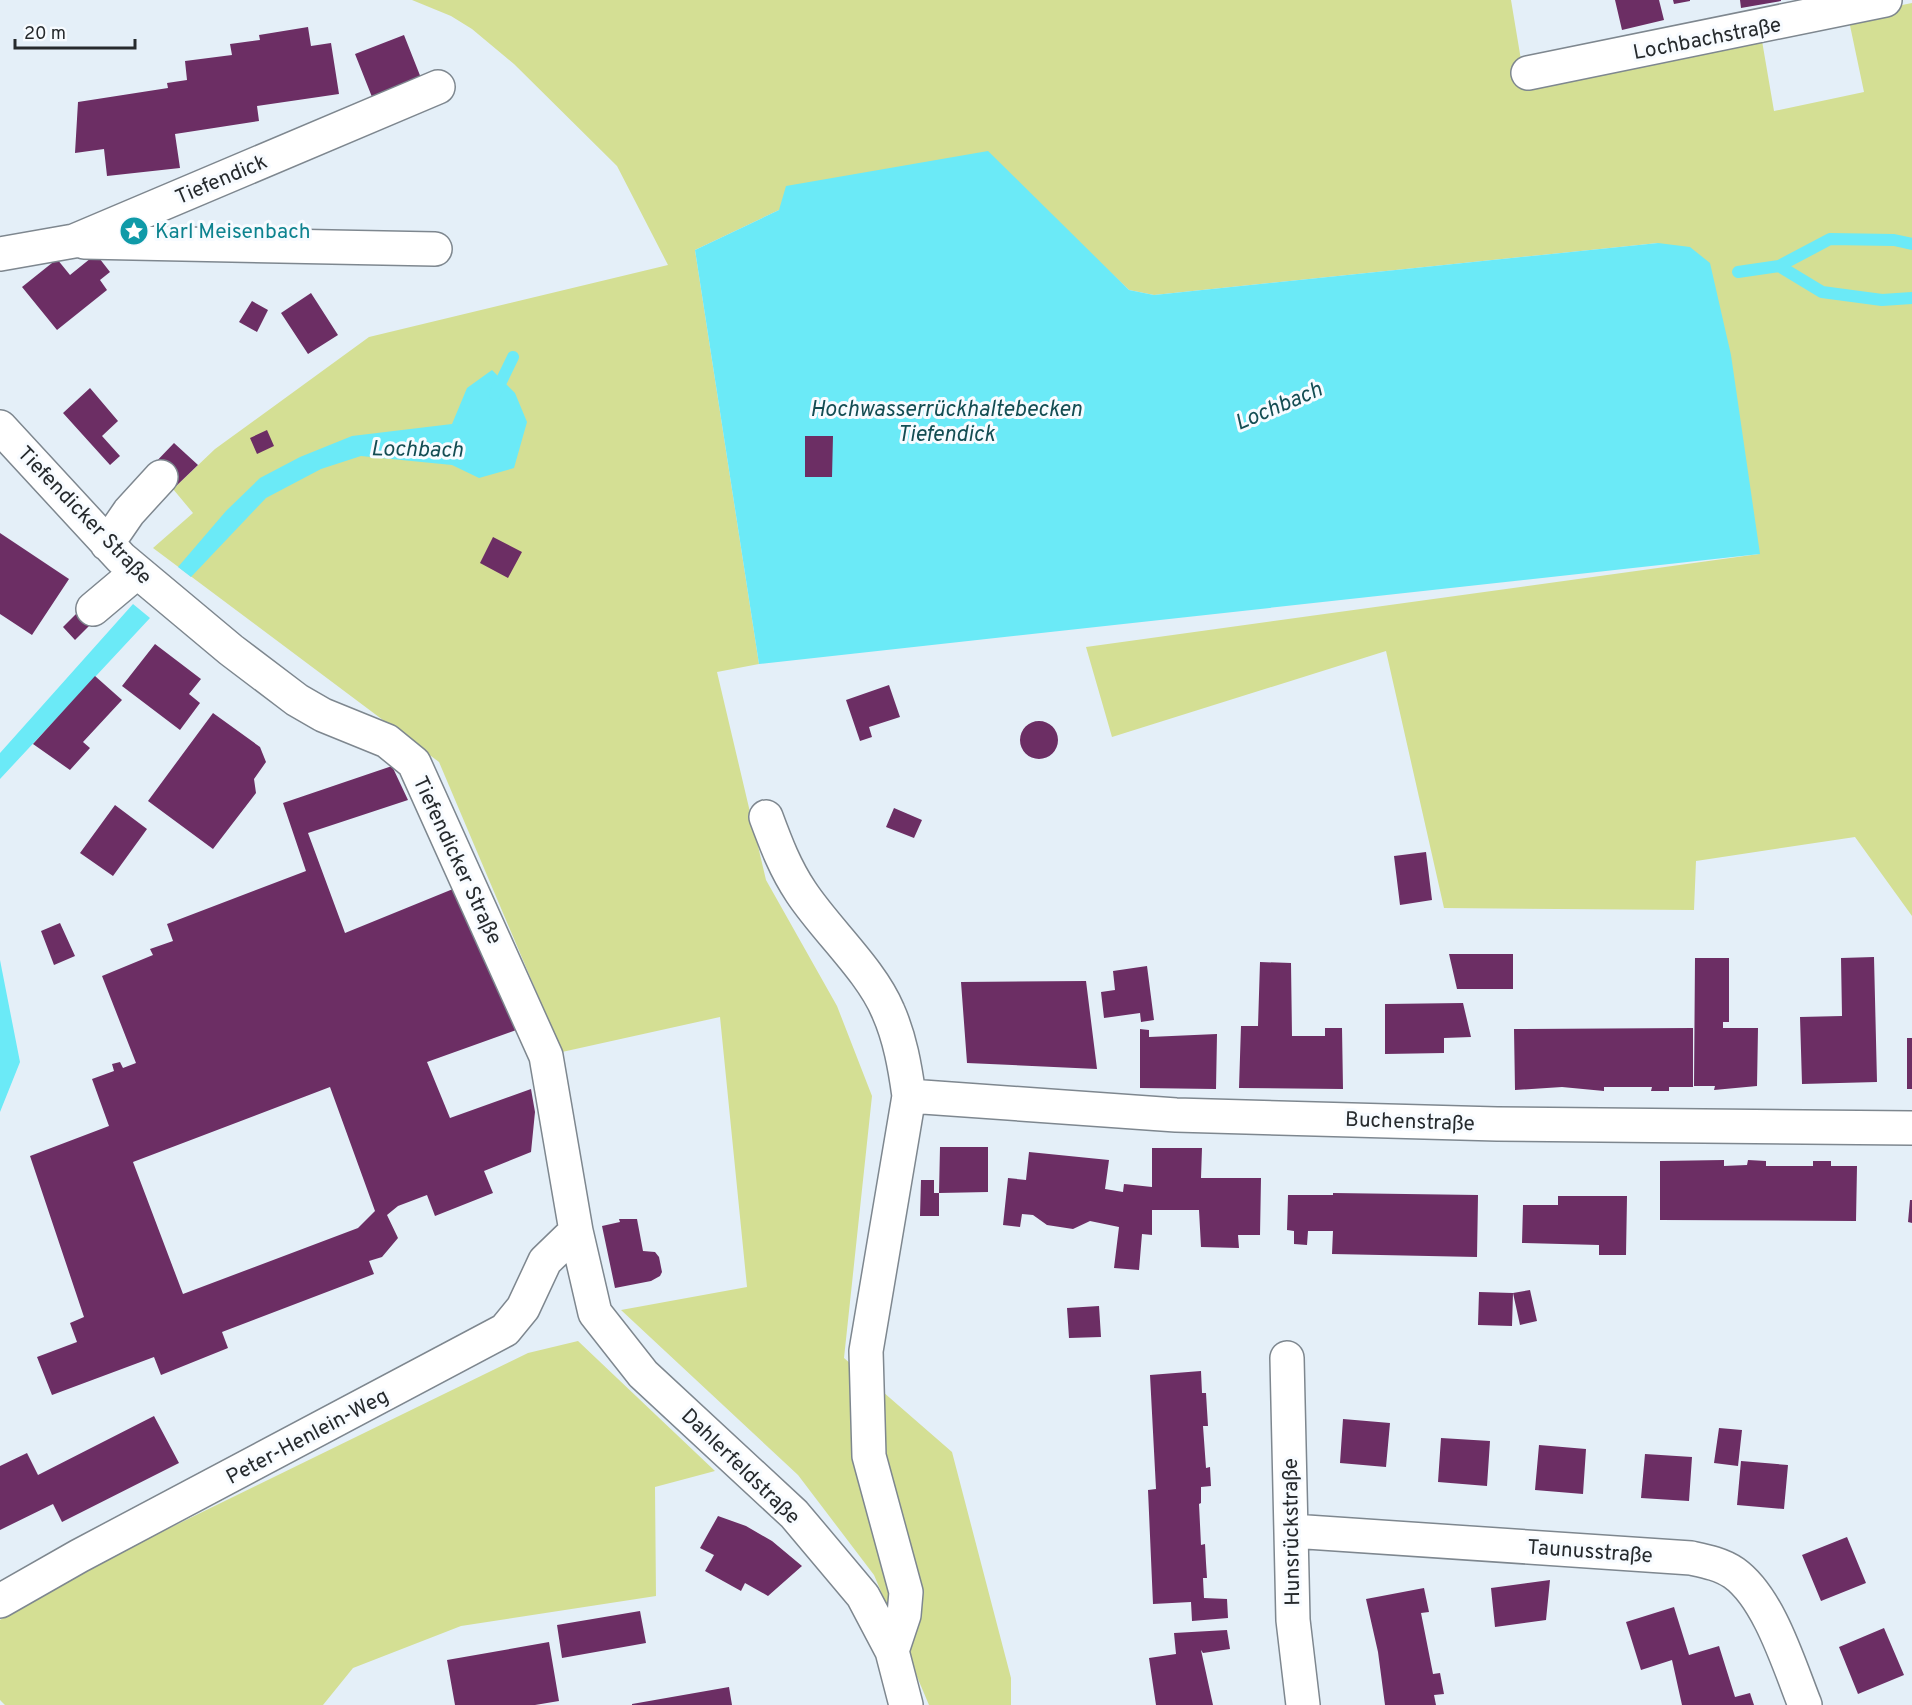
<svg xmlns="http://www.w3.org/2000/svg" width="1912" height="1705" font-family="Overpass,sans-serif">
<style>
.green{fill:#d4df94}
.water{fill:#6beaf7}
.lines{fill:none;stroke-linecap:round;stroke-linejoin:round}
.stream{stroke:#6beaf7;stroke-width:12}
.building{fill:#6c2e64;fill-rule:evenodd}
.minor-casing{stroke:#7e878f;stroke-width:36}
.minor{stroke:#fff;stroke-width:33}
.labels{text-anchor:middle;stroke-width:6;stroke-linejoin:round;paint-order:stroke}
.street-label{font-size:21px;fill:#262a2d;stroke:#f7fbff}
.culture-label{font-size:21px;fill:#0d838f;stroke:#f7fbff;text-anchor:start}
.water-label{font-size:22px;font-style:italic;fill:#144d53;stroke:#f7fbff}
</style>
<rect width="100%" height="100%" fill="#e4eff8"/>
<path class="green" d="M412 0H1511L1525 84 1761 35 1774 111 1864 92 1848 16 1912 3V916L1855 837 1696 861 1694 910 1444 908 1386 651 1112 737 1086 647 1759 554 1658 243 1154 295 1129 290 1106 268 779 210 695 250 759 664 717 672 766 880 837 1006 872 1096 844 1358 952 1452 1011 1678V1705H929L874 1575 798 1475 621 1310 747 1287 720 1017 562 1052 439 762 153 548 193 513 173 489 215 449 369 337 668 265 617 166 514 64 472 29 451 16Z
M578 1341 715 1471 655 1487 656 1596 461 1626 353 1668 323 1705H5L0 1700V1620L59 1582 528 1353Z"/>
<path class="water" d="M988 151 1129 290 1154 295 1658 243 1690 247 1710 263 1731 355 1760 554 759 664 695 250 779 210 786 186Z
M492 370 515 393 527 422 514 468 479 478 452 465 361 456 321 469 266 498 191 577 178 567 226 511 260 478 300 457 352 436 452 424 467 388Z
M133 604 150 618 0 779V753Z
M0 960 20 1062 0 1112Z"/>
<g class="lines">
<path class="stream" d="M1779 266 1822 292 1882 300 1912 298
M1738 272 1779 266 1830 239 1894 240 1912 244
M495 394 513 357"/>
</g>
<path class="building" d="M1615 0H1659L1664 20 1622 30Z
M1673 0H1690V1L1674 4Z
M1740 0H1781V1L1741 8Z
M308 27 311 46 331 43 339 94 257 106 259 121 175 134 180 168 107 176 104 149 75 153 78 102 168 88 167 83 187 80 185 61 232 55 230 44 260 40 259 35Z
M404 35 421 78 372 97 355 54Z
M96 254 110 272 100 280 107 290 57 330 22 287 57 259 70 275Z
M311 293 338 335 308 354 281 313Z
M252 301 268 310 257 332 239 322Z
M90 388 118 421 102 436 120 456 110 465 63 413Z
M267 430 274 446 257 454 250 438Z
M805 436H833L832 477H805Z
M174 443 198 465 173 489 151 467Z
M0 533 69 579 32 635 0 614Z
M493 537 522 552 508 578 480 563Z
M87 603 99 616 75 640 63 627Z
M155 644 201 679 189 694 200 703 180 730 122 686Z
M95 676 122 700 83 742 90 748 70 770 33 744Z
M889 685 900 717 869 727 872 737 860 741 846 700Z
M213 713 260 747 266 762 254 779 256 793 213 849 148 801Z
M1020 740a19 19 0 1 1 38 0a19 19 0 1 1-38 0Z
M392 766 408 800 308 833 345 933 453 889 519 1029 427 1062 450 1118 531 1089 535 1112 531 1152 484 1171 493 1193 435 1216 427 1195 398 1206 387 1215 398 1238 382 1257 369 1261 374 1274 222 1332 228 1348 161 1375 154 1357 52 1395 37 1357 77 1342 70 1323 84 1317 30 1156 109 1126 92 1079 114 1071 112 1064 120 1062 123 1068 136 1063 102 976 153 955 150 949 173 941 167 924 306 871 283 803ZM330 1087 375 1211 358 1228 183 1294 133 1162Z
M115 805 147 829 113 876 80 853Z
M894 808 922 820 914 838 886 827Z
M1426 852 1432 900 1400 905 1394 856Z
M60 923 75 956 54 965 41 931Z
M1449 954H1513V989H1457Z
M1874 957 1877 1082 1802 1084 1800 1017 1842 1016 1841 958Z
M1695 958H1729V1022H1723V1028H1758L1757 1086 1714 1090 1715 1086H1694Z
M1260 962 1291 963 1292 1036H1325V1028H1342L1343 1089 1239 1088 1241 1026H1258Z
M1147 966 1154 1020 1141 1022 1140 1013 1104 1018 1101 992 1115 990 1113 971Z
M1086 981 1097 1069 967 1063 961 982Z
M1463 1003 1471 1037 1444 1038V1053L1385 1054V1004Z
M1693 1028V1087H1669V1091H1651L1652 1087H1604V1091L1562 1087 1515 1090 1514 1029Z
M1140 1029 1149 1030V1037L1217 1034 1216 1089 1140 1088Z
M1907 1038H1912V1089H1907Z
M940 1147H988V1192L939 1193Z
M1152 1148H1202L1201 1178H1261L1260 1235H1238L1239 1248 1201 1247 1199 1210H1152V1235L1142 1234 1139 1270 1114 1268 1119 1227 1090 1221 1073 1229 1047 1225 1033 1215 1022 1214 1020 1227 1003 1225 1008 1178 1026 1180 1029 1152 1109 1160 1105 1189 1123 1192 1124 1184 1152 1187Z
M1724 1160V1166L1747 1165 1748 1160 1766 1161V1166H1813V1161H1831V1166H1857L1856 1221 1660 1220V1161Z
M921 1180H934V1193H939V1216H920Z
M1333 1193 1478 1195 1477 1257 1332 1254 1333 1231H1308L1307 1245 1294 1244V1231L1287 1230 1288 1195H1333Z
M1558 1196H1627L1626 1255H1599V1245L1522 1243 1523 1205H1558Z
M1910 1200H1912V1223L1908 1222Z
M619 1219H637L643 1251 655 1252 659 1257 662 1272 660 1276 651 1281 615 1288 602 1226 620 1222Z
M1530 1290 1537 1321 1520 1325 1513 1293Z
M1479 1292 1513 1293 1512 1326 1478 1325Z
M1099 1306 1101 1337 1069 1338 1067 1308Z
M1201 1371 1202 1393H1206L1207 1410 1208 1426H1203L1206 1468 1210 1467 1211 1486 1201 1487V1503L1199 1504 1201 1545 1205 1544 1206 1563 1207 1578H1203L1204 1598 1227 1599 1228 1618 1192 1621 1191 1602 1153 1604 1148 1490 1156 1489 1150 1375Z
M154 1416 179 1463 62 1522 53 1504 0 1530V1466L27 1453 38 1475Z
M1343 1419 1390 1423 1386 1467 1340 1463Z
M1719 1428 1742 1430 1738 1466 1714 1463Z
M1441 1438 1490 1441 1487 1486 1438 1482Z
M1539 1445 1586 1449 1583 1494 1535 1490Z
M1645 1454 1692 1457 1689 1501 1641 1498Z
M1741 1461 1788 1465 1784 1509 1737 1505Z
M718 1516 746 1526 772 1541 802 1566 768 1596 745 1583 741 1591 705 1571 714 1555 700 1548Z
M1847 1537 1866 1583 1821 1601 1802 1555Z
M1550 1580 1546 1620 1495 1627 1491 1588Z
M1424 1588 1429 1612 1421 1613 1433 1674 1440 1673 1444 1694 1434 1695 1436 1705H1385L1378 1652 1366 1599Z
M1674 1607 1689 1655 1719 1646 1735 1697 1750 1693 1754 1705H1682L1672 1660 1641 1670 1626 1622Z
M640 1611 646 1643 562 1658 557 1625Z
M1884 1628 1904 1675 1858 1694 1839 1647Z
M1227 1630 1230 1649 1203 1653 1201 1650 1213 1705H1156L1149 1658 1176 1654 1174 1633Z
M549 1642 559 1701 535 1705H455L447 1660Z
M729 1687 732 1705H632V1704Z"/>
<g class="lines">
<g class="minor-casing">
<path id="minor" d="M1528 73 1885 0
M84 242 435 249
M0 254 74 241 438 87
M0 427 121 558 231 650 297 700 323 715 387 741 414 763 546 1056 576 1231 595 1313 643 1374 794 1514 863 1596 892 1651 906 1705
M107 544 129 512 161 477
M93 609 137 572
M766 817C776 844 785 868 801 892 826 930 871 970 888 1011 900 1038 905 1067 909 1096L866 1351 869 1456 906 1592 904 1615 892 1651
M909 1096 1176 1115 1497 1124 1912 1128
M1287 1358 1293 1620 1303 1705
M1292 1531 1691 1558C1705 1561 1721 1564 1734 1573 1769 1598 1789 1665 1805 1705
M0 1601 79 1556 505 1330 523 1308 545 1261 576 1231"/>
</g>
<use href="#minor" class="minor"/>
</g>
<defs>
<g id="sight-disc" transform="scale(1.5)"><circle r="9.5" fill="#0f9aa8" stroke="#f7fbff"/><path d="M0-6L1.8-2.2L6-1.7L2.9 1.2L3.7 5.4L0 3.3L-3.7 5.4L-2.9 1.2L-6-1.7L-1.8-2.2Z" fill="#fff"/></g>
</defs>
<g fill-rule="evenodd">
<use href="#sight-disc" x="134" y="231"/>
</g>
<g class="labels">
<g class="street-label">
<text transform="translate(1707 38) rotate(-11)" y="7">Lochbachstraße</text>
<text transform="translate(221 179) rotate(-23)" y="7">Tiefendick</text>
<text transform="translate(85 515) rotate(46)" y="7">Tiefendicker Straße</text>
<text transform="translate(458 860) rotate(65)" y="7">Tiefendicker Straße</text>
<text transform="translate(1410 1121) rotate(2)" y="7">Buchenstraße</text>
<text transform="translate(307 1436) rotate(-28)" y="7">Peter-Henlein-Weg</text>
<text transform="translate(741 1466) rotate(44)" y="7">Dahlerfeldstraße</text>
<text transform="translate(1291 1532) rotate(-91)" y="7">Hunsrückstraße</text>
<text transform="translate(1590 1551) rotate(4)" y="7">Taunusstraße</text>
</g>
<g class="culture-label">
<text x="155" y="238">Karl Meisenbach</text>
</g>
<g class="water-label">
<text transform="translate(1278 405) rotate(-23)" y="8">Lochbach</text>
<text x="946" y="416">Hochwasserrückhaltebecken<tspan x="946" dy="25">Tiefendick</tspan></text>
<text transform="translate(417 448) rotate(1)" y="8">Lochbach</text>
</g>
</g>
<path d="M15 39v9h120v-9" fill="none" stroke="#262a2d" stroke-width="3"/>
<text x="24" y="39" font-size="18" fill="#262a2d" stroke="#f7fbff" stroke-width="4.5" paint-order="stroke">20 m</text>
</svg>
